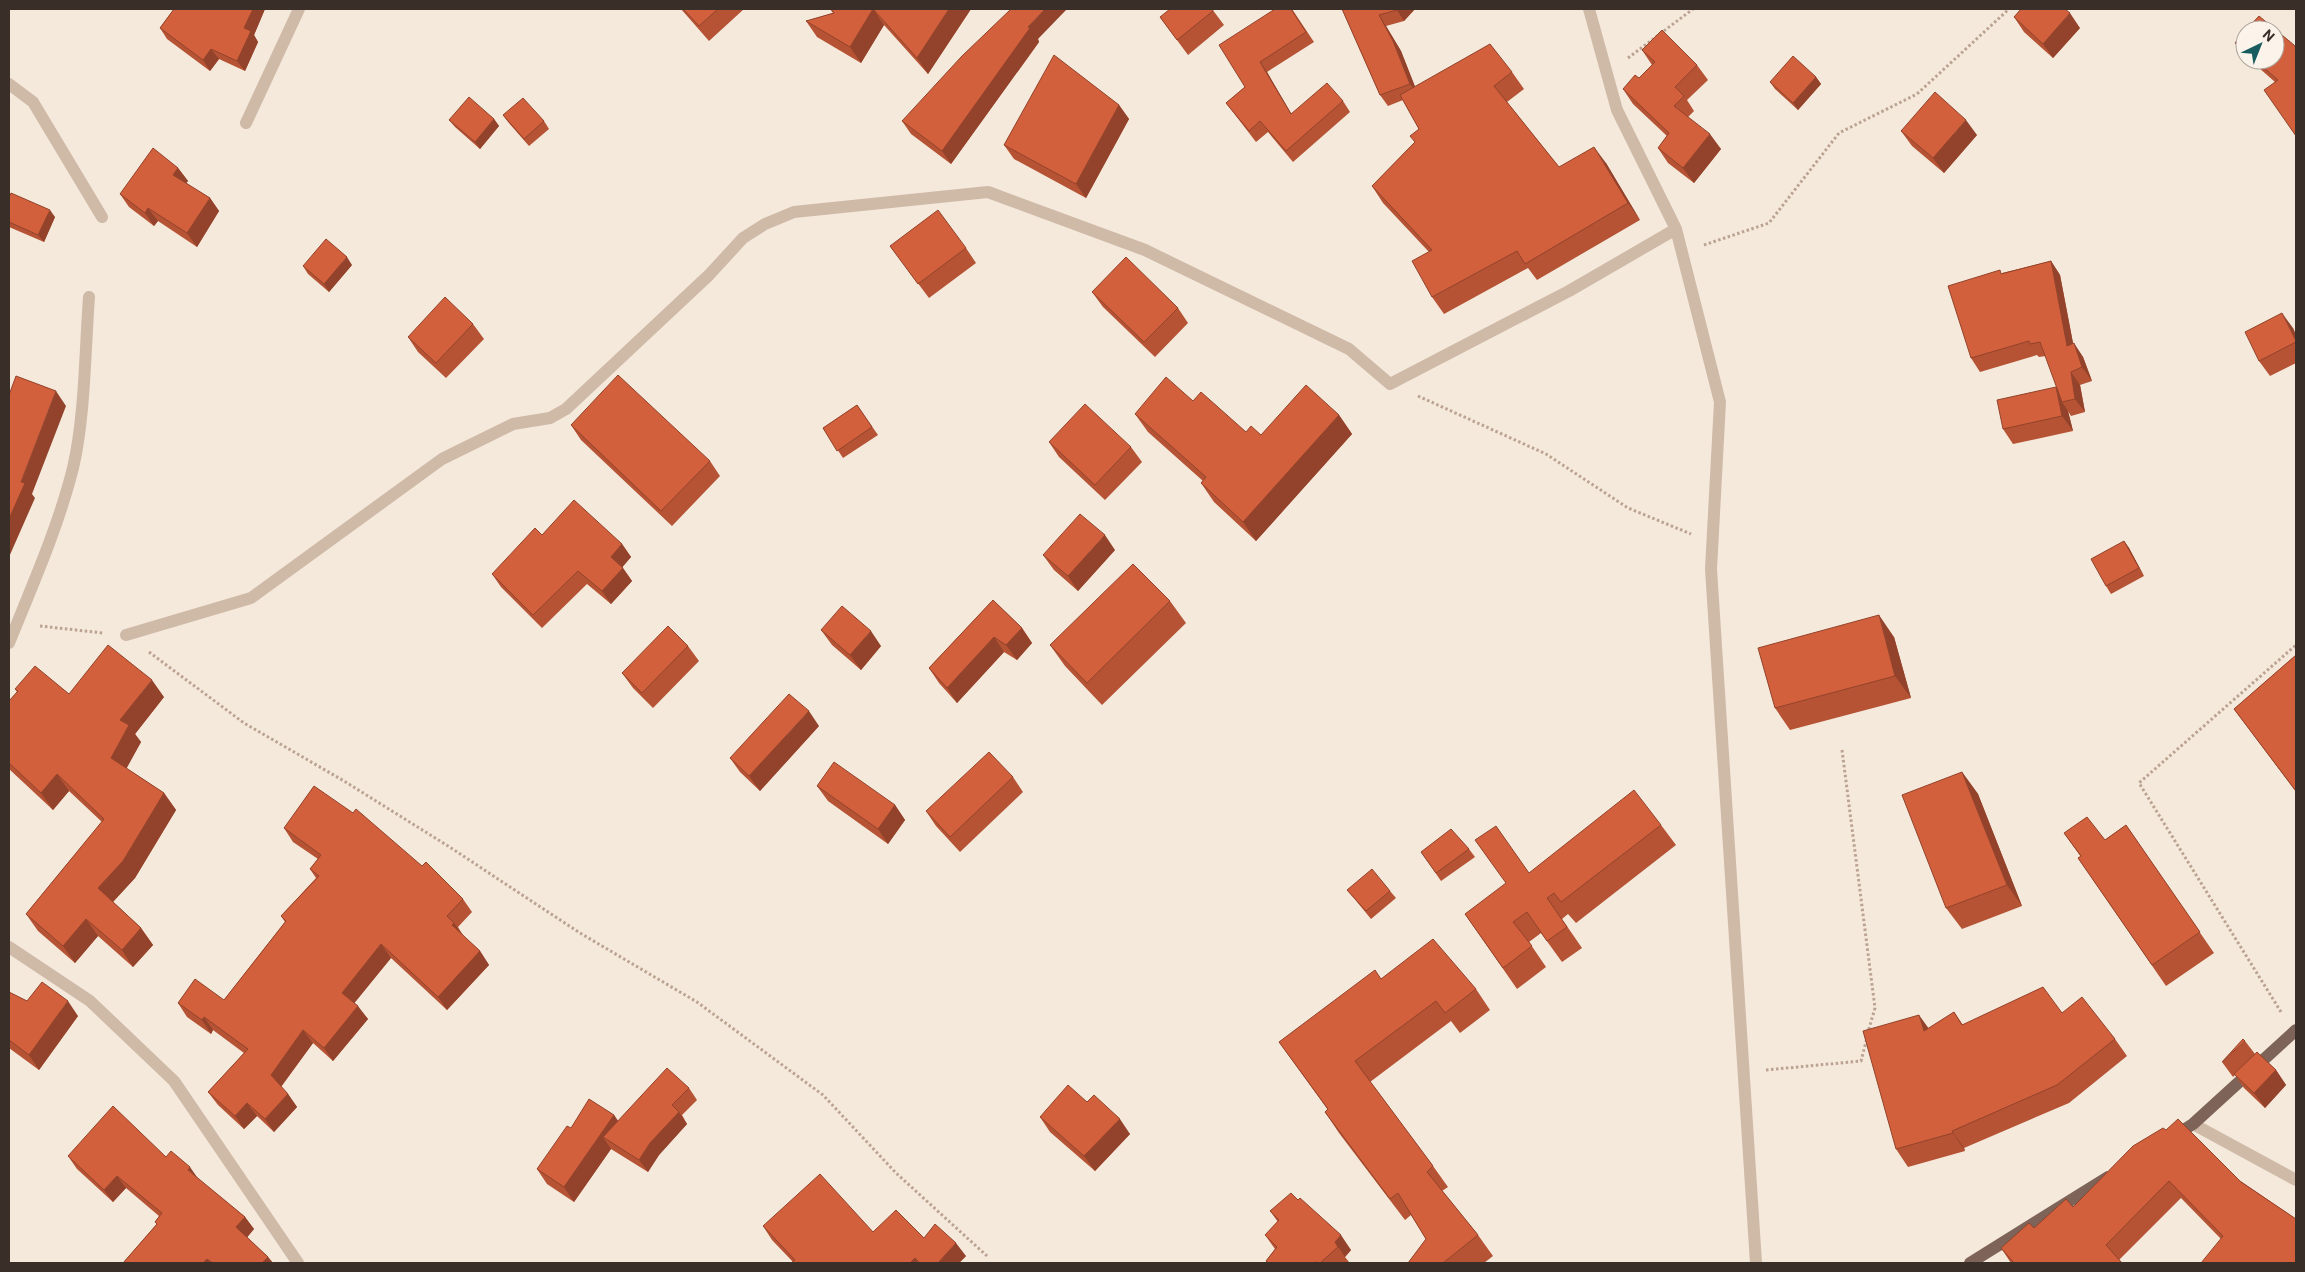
<svg xmlns="http://www.w3.org/2000/svg" width="2305" height="1272" font-family="Roboto,sans-serif">
<style>
.lines{fill:none;stroke-linecap:round;stroke-linejoin:round}
.path{stroke:#bba291;stroke-width:3;stroke-dasharray:2.5 2.5;stroke-linecap:butt}
.minor{stroke:#cfb9a7;stroke-width:12}
.major{stroke:#7e6458;stroke-width:12}
.wall{fill:#b55334}
.shaded-wall{fill:#93432b}
.building{fill:#d2603d;stroke:#93432b}
</style>
<rect width="100%" height="100%" fill="#f5e9dc"/>
<g class="lines">
<path class="path" d="M1628 58 1693 9
M1704 245 1769 223 1839 133 1917 94 2009 9
M1418 396 1546 454 1628 508 1691 534
M40 626 103 633
M149 652 244 723 344 781 448 846 580 933 697 1002 823 1095 896 1173 987 1256
M1842 750 1875 1008 1868 1032
M2281 1012 2139 783 2296 645
M1766 1070 1861 1061 1867 1038"/>
<path class="minor" d="M1589 9 1617 110 1676 229 1720 402 1711 569 1756 1263
M9 84 33 102 102 217
M246 123 299 9
M126 635 251 598 442 459 513 424 550 418 566 409 709 275 743 238 765 224 794 212 988 192 1145 250 1349 349 1390 384 1569 291 1676 229
M9 643C32 586 58 528 73 468 85 417 85 350 89 297
M9 947 90 1001 174 1081 298 1263
M2193 1124 2296 1180"/>
<path class="major" d="M2174 1136 2193 1124 2296 1030
M1970 1263 2108 1177"/>
</g>
<path class="wall" d="M174 9H265L254 35 258 42 245 71 219 59 210 71 167 39 160 28Z
M681 9H744L709 41Z
M830 9H971L928 74 884 25 861 63 817 37 806 21 833 13Z
M1212 9 1224 25 1188 55 1160 17Z
M1292 9 1314 42 1267 72 1291 114 1343 101 1350 112 1293 162 1268 132 1256 142 1226 103 1245 87Z
M1342 9H1415L1404 21 1386 26 1401 51 1415 87 1512 72 1524 89 1507 102 1559 167 1606 163 1640 220 1537 280 1528 268 1444 314 1432 297 1429 252 1383 203 1372 186 1414 143 1419 129 1403 100 1388 106 1380 95Z
M2014 17 2080 28 2053 58 2024 32Z
M2245 31V56L2235 43Z
M1038 39 1039 42 951 164 911 134 902 121Z
M1642 50 1697 65 1708 80 1687 100 1694 111 1688 117 1721 149 1694 183 1668 163 1658 148 1667 136 1633 104 1623 89 1639 78 1652 65Z
M2250 60H2275L2296 136 2275 82Z
M1816 77 1821 84 1798 110 1775 89 1770 82Z
M1119 105 1129 119 1086 198 1014 159 1004 145Z
M503 115 544 121 549 129 529 146 508 122Z
M494 119 499 126 480 149 455 127 449 120Z
M1901 131 1977 135 1944 173 1912 146Z
M178 168 188 181 186 183 210 198 219 211 197 247 158 221 154 226 129 207 120 194Z
M9 198 55 217 44 242 9 227Z
M890 246 966 248 976 263 929 298Z
M2051 261 2060 275 2073 343 2083 357 2092 381 2080 385 2085 412 2071 416 2068 411 2073 431 2013 444 2003 429 2056 387 2058 390 2046 356 2039 357 2037 355 1980 372 1971 358 2002 273Z
M352 265 329 292 308 274 303 266Z
M1092 292 1178 308 1188 323 1155 357 1103 307Z
M473 324 484 339 446 378 418 352 408 337Z
M2293 328 2296 335V363L2270 376 2259 361Z
M1193 401 1246 432 1261 435 1339 415 1352 434 1256 541 1214 502 1201 483 1203 481 1148 432 1135 414Z
M857 405 878 435 843 458 823 428Z
M571 425 710 461 720 476 672 526 581 440Z
M1049 442 1131 447 1142 462 1105 500 1059 457Z
M542 535 622 544 631 557 622 567 632 581 611 604 587 584 542 628 501 587 492 574Z
M2124 541 2129 548 2144 576 2111 594 2106 586Z
M1115 550 1078 591 1054 570 1043 555Z
M993 600 1022 628 1032 643 1017 660 1004 652 957 703 939 683 929 668Z
M1170 601 1186 623 1102 705 1065 666 1050 645Z
M821 630 881 646 861 670 832 645Z
M1894 637 1911 698 1790 730 1775 708Z
M688 646 699 661 653 708 633 688 622 673Z
M2296 655V792L2234 709Z
M15 689 69 694 164 697 135 734 141 742 126 768 164 793 176 810 135 878 113 902 141 928 153 945 133 967 98 936 75 963 38 931 26 914 102 822 69 791 53 810 9 769V701L17 692Z
M819 726 760 791 740 772 730 758Z
M1962 772 1978 794 2022 906 1962 929 1946 908Z
M1013 777 1023 792 960 852 936 826 926 811Z
M817 786 895 805 905 820 888 844 828 801Z
M1661 825 1676 845 1576 923 1568 914 1562 919 1582 948 1562 962 1541 933 1529 942 1546 967 1517 989 1465 914 1529 873Z
M2126 825 2214 953 2166 986 2078 858 2081 857 2064 833 2105 840Z
M284 828 422 866 463 899 472 912 458 927 463 936 480 951 489 965 447 1010 391 958 354 1003 368 1019 333 1061 313 1043 281 1087 288 1094 297 1107 274 1132 257 1116 244 1129 218 1105 208 1092 244 1053 213 1030 211 1034 187 1017 178 1003 224 1000 285 922 281 916 316 878 310 869 318 859 293 842Z
M1469 849 1475 857 1441 881 1421 852Z
M1347 890 1390 891 1396 898 1371 919 1353 897Z
M1381 979 1476 989 1490 1010 1460 1033 1451 1021 1370 1082 1433 1166 1448 1187 1442 1191 1478 1235 1493 1256 1484 1263H1408L1426 1239 1411 1215 1405 1220 1339 1133 1325 1112 1328 1110 1279 1042Z
M9 992 27 1001 78 1016 39 1070 9 1048Z
M1954 1012 1963 1025 2062 1013 2115 1039 2127 1056 2069 1103 1964 1148 1965 1151 1908 1167 1896 1149 1929 1028Z
M2245 1041 2255 1054 2276 1070 2286 1085 2265 1108 2244 1088 2235 1075 2233 1077 2222 1062Z
M689 1088 697 1100 682 1115 687 1124 659 1155 648 1172 611 1149 574 1202 547 1184 537 1169 571 1128 614 1115 618 1121Z
M1087 1102 1130 1134 1095 1171 1050 1132 1040 1117Z
M2166 1130 2296 1219 2221 1239 2181 1198 2119 1260 2122 1263H2011L2001 1248 2034 1228 2073 1207Z
M68 1156 166 1157 198 1179 245 1217 254 1229 247 1237 268 1257 273 1263H123L157 1224 155 1222 159 1216 126 1188 113 1202 77 1169Z
M1298 1200 1351 1250 1345 1257 1349 1262 1347 1263H1267L1266 1261 1275 1249 1265 1235 1278 1222 1270 1211Z
M763 1226 873 1232 924 1238 966 1256 959 1263H791L793 1262 772 1240Z"/>
<path class="shaded-wall" d="M253 9H265L254 35 258 42 245 71 237 61 244 28Z
M873 9 884 25 861 63 850 47Z
M949 9H971L928 74 917 58Z
M1045 9H1067L1038 39 1039 42 951 164 942 151 1028 27Z
M1399 9H1415L1404 21 1397 10Z
M2070 13 2080 28 2053 58 2043 44Z
M1379 15 1386 26 1401 51 1418 94 1410 84Z
M211 49 219 59 210 71 203 60Z
M1260 62 1267 72 1298 125 1291 114Z
M1816 77 1821 84 1798 110 1793 103Z
M1119 105 1129 119 1086 198 1076 184Z
M494 119 499 126 480 149 475 142Z
M1966 120 1977 135 1944 173 1933 158Z
M1710 134 1721 149 1694 183 1683 168Z
M1594 147 1606 163 1640 220 1628 203Z
M178 168 188 181 182 188 173 175Z
M210 198 219 211 197 247 187 233Z
M148 208 158 221 154 226 145 213Z
M50 210 55 217 44 242 38 235Z
M347 257 352 265 329 292 324 284Z
M2051 261 2060 275 2076 359 2067 346Z
M2282 313 2293 328 2296 335V341Z
M2074 343 2083 357 2092 381 2082 367Z
M2071 372 2080 385 2085 412 2075 399Z
M2056 387 2066 401 2062 402 2068 411 2073 431 2062 416Z
M56 391 66 406 32 494 35 498 9 557V519L21 482Z
M1339 415 1352 434 1256 541 1243 522Z
M1105 535 1115 550 1078 591 1068 576Z
M2124 541 2129 548 2144 576 2139 568Z
M622 544 631 557 620 570 611 557Z
M623 568 632 581 611 604 602 591Z
M1879 615 1894 637 1911 698 1895 676Z
M1022 628 1032 643 1017 660 1006 645Z
M871 631 881 646 861 670 850 655Z
M994 637 1004 652 957 703 947 688Z
M152 680 164 697 135 734 141 742 123 775 111 758 120 720Z
M809 711 819 726 760 791 749 776Z
M1962 772 1978 794 2022 906 2007 885Z
M57 774 69 791 53 810 41 793Z
M164 793 176 810 135 878 110 905 98 888Z
M895 805 905 820 888 844 878 829Z
M86 919 98 936 75 963 63 946Z
M454 923 464 936 452 925Z
M141 928 153 945 133 967 122 950Z
M381 944 391 958 352 1006 342 993Z
M480 951 489 965 447 1010 438 997Z
M68 1001 78 1016 39 1070 29 1055Z
M358 1006 368 1019 333 1061 324 1048Z
M1919 1015 1932 1033 1924 1031Z
M204 1017 213 1030 211 1034 202 1020Z
M303 1030 313 1043 280 1088 271 1075Z
M2276 1070 2286 1085 2265 1108 2254 1093Z
M288 1094 297 1107 274 1132 265 1119Z
M247 1103 257 1116 244 1129 235 1116Z
M679 1112 687 1124 659 1155 648 1172 639 1160 650 1143Z
M614 1115 624 1130 603 1137 611 1149 574 1202 564 1187Z
M1120 1119 1130 1134 1095 1171 1084 1156Z
M1952 1131 1964 1148 1965 1151 1953 1133Z
M190 1167 199 1180 188 1170Z
M117 1176 126 1188 113 1202 104 1190Z
M245 1217 254 1229 245 1240 236 1227Z
M1341 1235 1351 1250 1345 1257 1335 1242Z
M956 1243 966 1256 959 1263H938Z
M268 1257 273 1263H262Z
M915 1258 918 1263H910Z
M207 1259 211 1263H203Z"/>
<path class="building" d="M174 9H253L244 28 251 31 237 61 211 49 203 60 160 28Z
M683 9H718L699 26Z
M831 9H949L917 58 873 9 850 47 806 21 834 13Z
M1011 9H1045L1028 27 1030 28 942 151 902 121 962 56Z
M1170 9H1212L1213 11 1177 40 1160 17Z
M1275 9H1291L1306 32 1260 62 1291 114 1327 83 1343 101 1286 151 1260 121 1249 131 1226 103 1245 87 1219 45Z
M1342 9H1399L1397 10 1379 15 1393 41 1410 84 1380 95Z
M2021 9H2065L2070 13 2043 44 2014 17Z
M2259 16 2294 45 2296 48V136L2264 90 2278 80 2255 60H2275V30H2246Z
M1662 30 1697 65 1675 87 1684 96 1674 106 1710 134 1683 168 1658 148 1669 133 1623 89 1635 75 1639 78 1655 62 1642 50Z
M2245 31V51L2235 43Z
M1490 44 1512 72 1494 86 1559 167 1594 147 1628 203 1525 264 1517 251 1432 297 1412 261 1432 250 1372 186 1415 142 1410 136 1419 129 1400 95Z
M1054 55 1119 105 1076 184 1004 145Z
M1793 56 1816 77 1793 103 1770 82Z
M1935 92 1966 120 1933 158 1901 131Z
M469 97 494 119 475 142 449 120Z
M523 98 544 121 524 139 503 115Z
M153 148 178 168 173 175 210 198 187 233 148 208 145 213 120 194Z
M11 193 50 210 38 235 9 222V198Z
M938 210 966 248 918 284 890 246Z
M326 239 347 257 324 284 303 266Z
M1126 257 1178 308 1144 342 1092 292Z
M2051 261 2067 346 2074 343 2082 367 2071 372 2075 399 2062 402 2040 342 2030 344 2029 341 1971 358 1948 286 2000 270 2001 274Z
M445 297 473 324 436 363 408 337Z
M2282 313 2296 341V342L2259 361 2245 332Z
M618 375 710 461 661 511 571 425Z
M16 376 56 391 21 482 25 483 9 519V395Z
M1166 377 1193 401 1201 392 1246 432 1251 426 1261 435 1306 385 1339 415 1243 522 1201 483 1206 477 1135 414Z
M2056 387 2062 416 2003 429 1997 400Z
M1085 404 1131 447 1095 485 1049 442Z
M857 405 872 427 837 451 823 428Z
M574 500 622 544 611 557 623 568 602 591 578 571 533 615 492 574 535 528 542 535Z
M1080 514 1105 535 1068 576 1043 555Z
M2124 541 2139 568 2106 586 2091 559Z
M1133 564 1170 601 1087 683 1050 645Z
M993 600 1022 628 1006 645 994 637 947 688 929 668Z
M842 606 871 631 850 655 821 630Z
M1879 615 1895 676 1775 708 1758 648Z
M668 626 688 646 642 693 622 673Z
M108 645 152 680 120 720 129 725 111 758 164 793 123 861 98 888 141 928 122 950 86 919 63 946 26 914 104 819 57 774 41 793 9 763V701L18 691 15 689 35 666 69 694Z
M2296 655V791L2234 709Z
M789 694 809 711 749 776 730 758Z
M989 752 1013 777 950 837 926 811Z
M834 762 895 805 878 829 817 786Z
M1962 772 2007 885 1946 908 1902 795Z
M314 786 353 813 356 809 422 866 426 862 463 899 447 916 454 923 452 925 480 951 438 997 381 944 342 993 358 1006 324 1048 303 1030 271 1075 288 1094 265 1119 247 1103 235 1116 208 1092 248 1049 204 1017 202 1020 178 1003 195 979 224 1000 286 921 281 916 319 876 310 869 321 855 284 828Z
M1634 790 1661 825 1561 902 1554 893 1547 898 1567 927 1547 941 1527 912 1513 922 1532 946 1503 968 1465 914 1506 883 1475 840 1496 826 1529 873Z
M2087 817 2105 840 2126 825 2200 932 2152 965 2078 858 2081 856 2064 833Z
M1451 829 1469 849 1436 873 1421 852Z
M1372 869 1390 891 1366 911 1347 890Z
M1433 939 1476 989 1445 1013 1436 1001 1355 1061 1433 1166 1427 1172 1478 1235 1443 1263H1408L1426 1239 1398 1193 1390 1199 1325 1112 1328 1109 1279 1042 1375 970 1381 979Z
M42 982 68 1001 29 1055 9 1040V992L27 1001Z
M2043 987 2062 1013 2082 997 2115 1039 2057 1085 1952 1131 1953 1133 1896 1149 1863 1031 1919 1015 1924 1031 1954 1012 1962 1025Z
M2243 1039 2245 1041 2222 1062Z
M2257 1052 2276 1070 2254 1093 2234 1074Z
M667 1068 689 1088 672 1105 679 1112 650 1143 639 1160 603 1137Z
M1068 1085 1087 1102 1094 1095 1120 1119 1084 1156 1040 1117Z
M589 1099 614 1115 564 1187 537 1169 567 1126 571 1128Z
M113 1106 166 1157 171 1151 190 1167 188 1170 245 1217 236 1227 268 1257 262 1263H213L207 1259 203 1263H123L157 1224 155 1222 162 1213 117 1176 104 1190 68 1156Z
M2178 1119 2241 1182 2296 1219V1263H2201L2223 1236 2169 1181 2106 1245 2122 1263H2014L2001 1248 2029 1223 2034 1228 2066 1199 2073 1207 2133 1146 2163 1128 2166 1130Z
M820 1174 873 1232 896 1210 924 1238 935 1224 956 1243 938 1263H920L915 1258 910 1263H791L795 1260 763 1226Z
M1291 1193 1298 1200 1300 1198 1341 1235 1335 1242 1338 1247 1320 1263 1315 1262V1263H1269L1266 1261 1277 1247 1265 1235 1279 1220 1270 1211Z"/>
<rect width="2305" height="1272" fill="none" stroke="#3a2e28" stroke-width="20"/>
<g transform="translate(2260 45) rotate(43)"><circle r="24" fill="#fcf3ea" stroke="#aea49c"/>
<path d="M0-4L9 19L0 12L-9 19Z" fill="#195c60"/>
<text y="-8" font-size="14" font-weight="bold" text-anchor="middle" fill="#3a2e28">N</text>
</g>
</svg>
